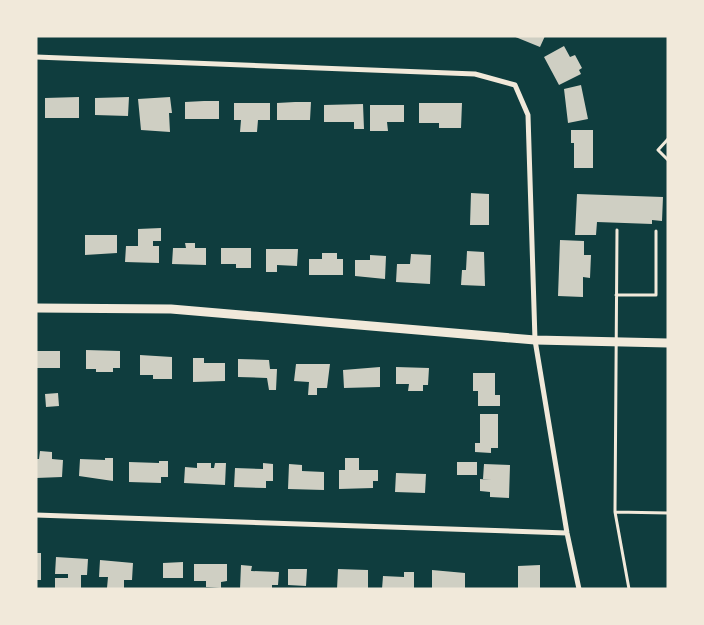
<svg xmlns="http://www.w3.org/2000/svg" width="704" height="625" font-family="'Public Sans',sans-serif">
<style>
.building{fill:#cfcfc3}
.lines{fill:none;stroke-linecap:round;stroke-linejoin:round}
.service{stroke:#f1e9da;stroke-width:3}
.minor{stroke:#f1e9da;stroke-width:5}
.secondary{stroke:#f1e9da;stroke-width:9}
</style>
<rect width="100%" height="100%" fill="#0f3d3e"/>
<path class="building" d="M513 36H545L540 47Z
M564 46 570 57 575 55 582 68 579 70 581 74 559 85 544 57Z
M581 85 588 119 568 123 564 89Z
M79 97V118H45V98Z
M129 97 128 116 95 115V98Z
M170 97 172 113H169L170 132 141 130 138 99Z
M204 101H219V119H185V102Z
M295 102H311L310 120H277V103Z
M234 103H270V120H258L257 132H240L241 120H234Z
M419 103H462L461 128H439V123H419Z
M363 104 364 129H354V122H324V105Z
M370 105H404V122H387L388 131H370Z
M571 130H593V168H574V143H571Z
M471 193 489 194V225H470Z
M577 194 663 197 662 221 652 220V224L597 222 596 235H575Z
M161 228V241H153V246H159V263L125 262 126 246H138V229Z
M85 235H117V253L85 255Z
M560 240 584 241V255H591L590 278 583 277V297L558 296Z
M185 243H195V248H206V265L172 264 173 248H186Z
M221 248H251V268H236V264H221Z
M266 249H298L297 266 277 265V272H266Z
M467 251 484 252 485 286 461 285 462 270H466Z
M322 253H337V259H343V275H309V259H322Z
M411 254 431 255 430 284 396 282 397 264H410Z
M370 255 386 256 385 279 355 276V260H370Z
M86 350 120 351V368H113V372H96V369H86Z
M36 351H60V368H36Z
M140 355 172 357V379H153V375H140Z
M193 358H204V363H225V381L193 382Z
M238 359 269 360 270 369H277L276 390H269L267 378 238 377Z
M296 364H330L327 388H317V395H308L309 382 294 381Z
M380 367V387L344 388 343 370Z
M396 367 429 368 428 385H423V391H408L409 384H396Z
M473 373H495V395H500V406H478V391H473Z
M58 393 59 406 46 407 45 394Z
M480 414H498V448H491V453L475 452V443H480Z
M40 451 52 452V459L63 460 62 477 36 478V459H39Z
M105 458H113V481L79 476 80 459 105 460Z
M345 458H359V470H378V481H373V488L339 489V470H345Z
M159 461H168V477H161V483L129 482V462L159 463Z
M457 462H477V475H457Z
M197 463H211V468H214L215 463H226L225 485 184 483 185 467 197 468Z
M263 463 273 464V481H266V488L234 487 235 468 263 469Z
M289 464 302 465V471L324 472V490L288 489Z
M484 464 510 465 509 498 490 497V492L480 491V479L491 480 483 479Z
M396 473 426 474 425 493 395 492Z
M36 553H41V580H36Z
M56 557 88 559 87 575H81V589H55V578H68V574H55Z
M100 560 133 563 132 580H124V588H107L108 577H99Z
M183 562V578H163V563Z
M194 564H227V581L221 582V588L206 587V581H194Z
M241 565 252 566 251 571 279 572 278 585H272V589H240Z
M540 565V589H518V566Z
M288 569H307L306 586 288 585Z
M338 569 368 570V588L337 589Z
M432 570 465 573V589H432Z
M404 572H414V589H382L383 576 404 577Z"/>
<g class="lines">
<path class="service" d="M668 139 658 150 668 160
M617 230 615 512 629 589
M616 295H656V231
M615 512 668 513"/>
<path class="minor" d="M36 57 475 74 515 85 528 115 535 340 567 533 579 589
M36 515 567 533"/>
<path class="secondary" d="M36 308 171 309 535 340 668 343"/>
</g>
<rect width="704" height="625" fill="none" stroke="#f1e9da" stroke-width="75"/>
</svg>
